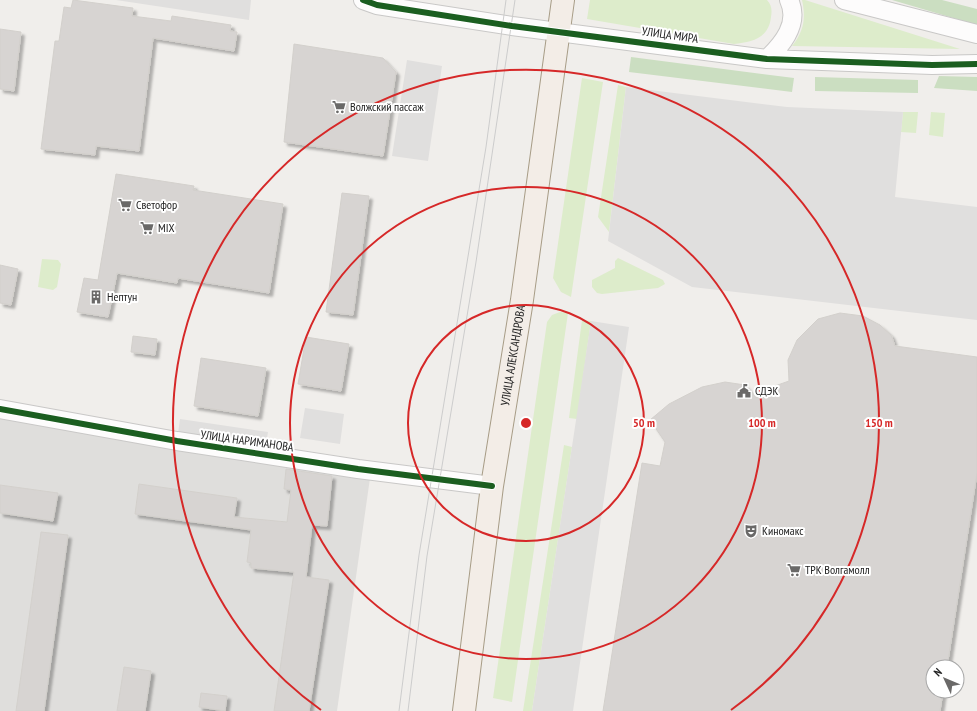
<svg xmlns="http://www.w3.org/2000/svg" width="977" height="711" font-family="'PT Sans Narrow',sans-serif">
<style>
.residential{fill:#dfdedc}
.grass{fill:#ddeccb}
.forest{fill:#cbdec1}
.parking{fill:#e0dfde}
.building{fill:#d7d4d2;stroke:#d3d0cc;filter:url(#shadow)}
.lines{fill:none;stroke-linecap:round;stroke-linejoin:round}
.minor-casing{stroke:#c9c8c7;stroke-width:20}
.major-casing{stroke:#a79c86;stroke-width:24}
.minor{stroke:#fdfcfc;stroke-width:18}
.major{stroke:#f3ede7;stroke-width:22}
.tram{stroke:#ccc;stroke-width:1}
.cycleway-casing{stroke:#fff;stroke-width:8}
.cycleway{stroke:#1b5e20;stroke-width:6}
.ring{fill:none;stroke:#d62828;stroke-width:2}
.labels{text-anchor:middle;stroke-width:4;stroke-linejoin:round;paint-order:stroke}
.street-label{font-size:12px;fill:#222;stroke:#fff}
.poi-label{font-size:12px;fill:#222;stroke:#fff;text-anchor:start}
.centre{fill:#d62828;stroke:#fff;stroke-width:2}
.ring-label{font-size:12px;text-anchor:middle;font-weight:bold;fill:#d62828;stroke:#fff;stroke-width:4;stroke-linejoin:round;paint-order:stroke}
</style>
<defs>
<filter id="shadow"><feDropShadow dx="3.5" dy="3.5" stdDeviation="1" flood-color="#0004"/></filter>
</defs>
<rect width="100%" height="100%" fill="#f0eeeb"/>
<path class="residential" d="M0 418 371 471 337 711H0Z"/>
<path class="grass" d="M590 0H767C772 5 772 11 771 17 769 38 752 42 734 44L587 19Z
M802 0H805L960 49 792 46C804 31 806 18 802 0Z
M582 78 603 82 571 297 561 292 553 278Z
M618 85 626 87 609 232 598 217Z
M903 112H918L916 133 901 132Z
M931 112 945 113 943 137 929 135Z
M618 258 663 280 665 284 658 288 602 294 597 293 592 287V280L615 268V261Z
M42 259 58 260 61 264 57 287 53 290 38 287Z
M560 312 568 313 512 702 493 698 547 322 552 315Z
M582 320 591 321 577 419 569 418Z
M564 445 572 447 532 711H523Z"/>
<path class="forest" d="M892 0H942L977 9V25Z
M631 57 794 78 792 92 629 72Z
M939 76 977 77V91L934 88Z
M815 77 918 80V93L815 91Z"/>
<path class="parking" d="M116 0H251L249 20Z
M407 60 442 66 428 161 392 156Z
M626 87 787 107 903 112 895 197 977 207V320L692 287 608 241Z
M591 321 629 327 573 711H532Z
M305 408 344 414 340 444 300 438Z
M180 419 268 432 264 455 177 441Z"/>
<path class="building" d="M73 0 133 8 132 16 171 21 172 16 231 25 230 31 237 32 234 51 153 38 139 151 96 146 95 155 41 149 55 41H59L64 7 71 8Z
M0 29 21 32 14 91 0 89Z
M294 44 383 58 396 72 383 156 284 142Z
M116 174 194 186 193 190 283 204 269 293 178 278 177 283 117 273 108 317 77 312 84 278 98 280Z
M342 193 369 196 353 315 326 312Z
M0 265 18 269 11 305 0 303Z
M840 313 863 316 880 325 891 335 895 346 977 357V473L947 667H933V691H943L940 711H603L642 463 660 466 665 442 650 420 669 404 702 387 725 382 745 385 756 398 772 387 789 381 788 360 797 340 818 319Z
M133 336 157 339 155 355 131 352Z
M306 337 349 344 341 391 298 384Z
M201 358 266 368 258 416 194 406Z
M286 469 332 476 327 526 312 525 306 577 329 580 309 711H274L294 572 251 568V563L247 562 251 530 135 514 139 484 237 498 234 517 287 522 291 490 284 489Z
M0 485 58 493 53 521 0 513Z
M41 532 68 535 44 711H16Z
M124 667 151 671 145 711H117Z
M201 693 227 696 225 711 199 707Z"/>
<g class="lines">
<g class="minor-casing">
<path id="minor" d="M363 0 377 5 512 26 767 59 932 65 977 64
M844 0 977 34
M767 59C783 44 800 23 789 0
M0 409 177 441 358 469 492 486"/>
</g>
<g class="major-casing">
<g id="major">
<path id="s1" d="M464 711 492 486 522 300 563 0"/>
</g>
</g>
<use href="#minor" class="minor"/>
<use href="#major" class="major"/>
<path class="tram" d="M399 711 419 555 486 147 506 0
M408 711 427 556 476 262 515 0"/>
<g class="cycleway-casing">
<path id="cycleway" d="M363 0 377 5 512 26 767 59 932 65 977 64
M0 409 177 441 358 469 492 486"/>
</g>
<use href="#cycleway" class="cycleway"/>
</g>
<g class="ring">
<circle cx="526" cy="423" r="118"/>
<circle cx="526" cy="423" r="236"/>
<path d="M321 710A353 353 0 1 1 731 710"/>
</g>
<defs>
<g id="supermarket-bare" transform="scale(1.08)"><path d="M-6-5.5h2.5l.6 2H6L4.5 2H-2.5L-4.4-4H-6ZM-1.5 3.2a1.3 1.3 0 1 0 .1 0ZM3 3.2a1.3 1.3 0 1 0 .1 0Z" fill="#6a6968" stroke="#fff" stroke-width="2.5" paint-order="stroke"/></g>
<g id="building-bare" transform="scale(1.08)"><path d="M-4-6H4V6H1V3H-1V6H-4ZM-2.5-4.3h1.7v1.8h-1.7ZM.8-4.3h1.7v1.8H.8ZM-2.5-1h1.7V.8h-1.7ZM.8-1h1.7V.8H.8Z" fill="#6a6968" stroke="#fff" stroke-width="2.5" paint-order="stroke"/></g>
<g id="civic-bare" transform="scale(1.08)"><path d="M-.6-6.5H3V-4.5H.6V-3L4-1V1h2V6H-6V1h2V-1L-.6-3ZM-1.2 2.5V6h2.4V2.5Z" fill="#6a6968" stroke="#fff" stroke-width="2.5" paint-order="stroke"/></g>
<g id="theatre-bare" transform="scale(1.08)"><path d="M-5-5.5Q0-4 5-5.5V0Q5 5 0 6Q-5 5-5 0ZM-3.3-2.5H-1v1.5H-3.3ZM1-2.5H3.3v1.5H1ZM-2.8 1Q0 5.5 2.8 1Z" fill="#6a6968" stroke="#fff" stroke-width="2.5" paint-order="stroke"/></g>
</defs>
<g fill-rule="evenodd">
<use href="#supermarket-bare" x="339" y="107"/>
<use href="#supermarket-bare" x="125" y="205"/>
<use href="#supermarket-bare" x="147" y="228"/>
<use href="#building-bare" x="96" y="297"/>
<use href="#civic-bare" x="744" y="391"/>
<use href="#theatre-bare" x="751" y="531"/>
<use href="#supermarket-bare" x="794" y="570"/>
</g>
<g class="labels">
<g class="street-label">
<text transform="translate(670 35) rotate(8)" y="4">УЛИЦА МИРА</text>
<text dy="4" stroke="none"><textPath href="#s1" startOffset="359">УЛИЦА АЛЕКСАНДРОВА</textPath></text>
<text transform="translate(247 441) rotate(8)" y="4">УЛИЦА НАРИМАНОВА</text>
</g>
<g class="poi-label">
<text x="350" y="111">Волжский пассаж</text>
<text x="136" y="209">Светофор</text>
<text x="158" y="232">MIX</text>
<text x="107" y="301">Нептун</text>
<text x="755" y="395">СДЭК</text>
<text x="762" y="535">Киномакс</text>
<text x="805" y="574">ТРК Волгамолл</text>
</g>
</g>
<circle cx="526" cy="423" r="6" class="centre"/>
<g class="ring-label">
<text x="644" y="427">50 m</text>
<text x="762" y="427">100 m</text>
<text x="879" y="427">150 m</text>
</g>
<g transform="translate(945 679) rotate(314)"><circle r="19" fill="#ffffff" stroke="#a7a7a7"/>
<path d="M0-3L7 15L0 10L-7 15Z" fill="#6a6968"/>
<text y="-6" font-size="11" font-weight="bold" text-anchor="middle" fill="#222222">N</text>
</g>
</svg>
